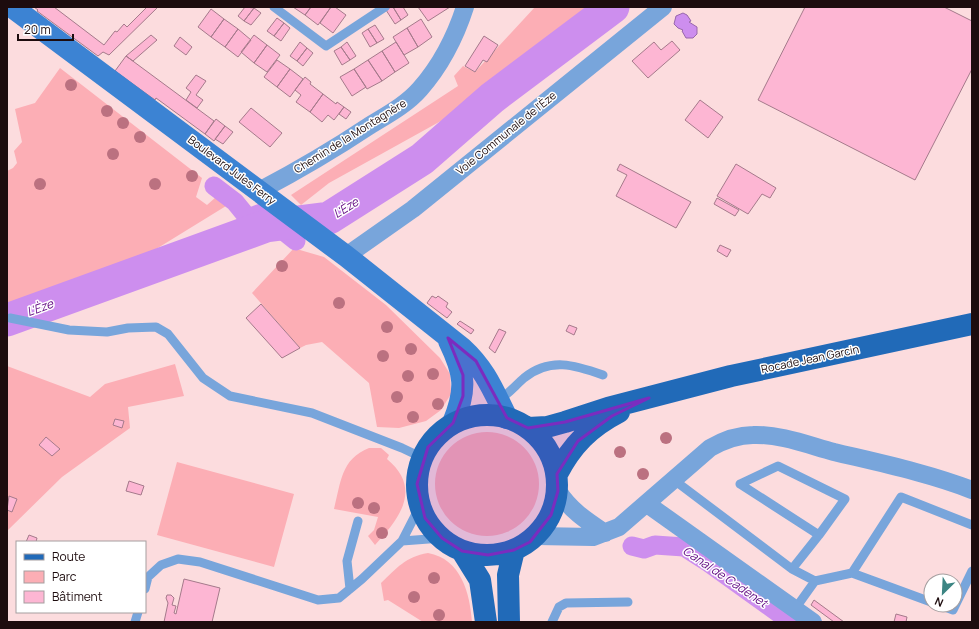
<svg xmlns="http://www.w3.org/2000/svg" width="979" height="629" font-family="Manrope,sans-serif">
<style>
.green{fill:#fcaeb5}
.water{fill:#cd8eee;stroke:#9867ab}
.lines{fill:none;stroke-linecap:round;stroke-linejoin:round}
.canal{stroke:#cd8eee;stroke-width:19}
.river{stroke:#cd8eee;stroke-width:33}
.building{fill:#fdb6d3;stroke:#a57a8b}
.lane{stroke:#78a5db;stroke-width:9}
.street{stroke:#78a5db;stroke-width:18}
.secondary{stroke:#3c83d3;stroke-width:22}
.primary{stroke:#216ab8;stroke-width:22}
.tree{fill:#bb7180}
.marked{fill:#7b2cbf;fill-opacity:0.2;stroke:#7b2cbf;stroke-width:3;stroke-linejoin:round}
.labels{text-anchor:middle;stroke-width:3;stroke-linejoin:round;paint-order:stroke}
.street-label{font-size:11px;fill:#1d0c0e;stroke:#fff}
.water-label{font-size:12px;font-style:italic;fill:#651085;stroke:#fff}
</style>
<rect width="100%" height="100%" fill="#fcdcde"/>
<path class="green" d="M535 7H605L486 96 329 183 301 205 291 195 458 86 454 76 463 66 475 72Z
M60 68 202 178 196 197 207 205 216 197 226 206 148 254 7 305V171L13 168 17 163 14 151 22 142 15 109 35 103Z
M295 247 300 250 324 257 386 305 440 358 450 374 451 394 441 410 426 421 399 428 377 427 369 383 322 342 306 345 300 348 252 293Z
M175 364 184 396 128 407 130 428 62 477 7 531V366L90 397 105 384Z
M435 484a52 52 0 1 1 104 0a52 52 0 1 1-104 0Z
M369 448H381L389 455 387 459C423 489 399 519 375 545L368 536 374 530 378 517 334 509C341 482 341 459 369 448Z
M177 462 294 494 274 567 157 535Z
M428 553C461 559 470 593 472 622H423L388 600 384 601 381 583C397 568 405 557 428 553Z"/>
<path class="water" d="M683 13 687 15 691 21 689 22 697 27V34L693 38H686L682 31 683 30 678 28 674 24 676 16Z"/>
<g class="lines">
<path class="canal" d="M214 186 235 202 248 218 261 213 296 241
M632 546 644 549 655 545 684 547 709 563 791 622"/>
<path class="river" d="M7 320 266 226 329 218 422 159 492 98 613 7"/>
</g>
<path class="building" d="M34 7H54L104 45 115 31 117 32 124 24 127 27 147 7H158L109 55 103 52 98 56 37 11 38 10Z
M245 7 254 8 244 21 238 16Z
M293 7H311L305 15Z
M311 7H331L318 25 305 15Z
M331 7H335L346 15 333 33 320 23Z
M391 7H393L401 20 395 24 386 10Z
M393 7H403L408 15 401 20Z
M418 7H450L428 21Z
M805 7H944L972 21V69L915 180 758 100Z
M254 8 261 13 251 25 244 21Z
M211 9 224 19 211 37 198 27Z
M277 18 284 23 274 36 267 31Z
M224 19 238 29 225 47 211 37Z
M421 19 432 37 418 47 407 28Z
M284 23 290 28 281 41 274 36Z
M375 25 384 39 377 43 368 29Z
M407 28 418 47 404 55 393 37Z
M238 29 251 40 238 57 225 47Z
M368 29 377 43 370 47 362 33Z
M151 35 157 40 133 61 126 56Z
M254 35 267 45 254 63 241 52Z
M484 36 498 45 487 62 483 60 475 72 465 66Z
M180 37 192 47 186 55 174 46Z
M672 41 680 50 648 78 632 61 654 42 661 50Z
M300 42 307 48 297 61 290 56Z
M347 42 356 56 350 60 341 47Z
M396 42 409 63 395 72 382 51Z
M267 45 280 55 267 72 254 63Z
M341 47 350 60 342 65 334 51Z
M307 48 313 53 303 66 297 61Z
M382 51 395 72 382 81 368 60Z
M126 56 214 121 205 134 156 98 155 100 115 71Z
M277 60 290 69 277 87 264 77Z
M368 60 382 81 367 89 354 69Z
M290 69 303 79 290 97 277 87Z
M354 69 366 87 352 96 340 77Z
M196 75 206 81 196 95 203 100 197 108 186 100 191 92 186 88Z
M305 77 311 82 310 84 323 94 310 112 296 102 301 95 295 90Z
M323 94 336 104 337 102 344 107 334 120 328 115 322 122 310 112Z
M700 100 723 117 708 138 685 120Z
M344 107 351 112 346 119 339 114Z
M251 108 282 133 270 147 239 122Z
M216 119 225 126 214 141 205 134Z
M225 126 233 132 223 144 215 139Z
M620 164 691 202 676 228 616 196 627 175 617 170Z
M736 164 776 188 770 198 762 194 748 214 717 196Z
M717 198 739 210 735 216 714 204Z
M720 245 731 250 727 257 717 251Z
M432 296 436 298 438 296 448 303 446 307 452 312 447 318 427 303Z
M261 304 300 348 282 358 246 318Z
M460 321 474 330 471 334 457 324Z
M569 325 577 328 574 335 566 331Z
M499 329 506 332 495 353 489 348Z
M115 419 124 421 122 428 113 425Z
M46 437 60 449 52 456 39 445Z
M129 481 144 486 141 495 126 491Z
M9 496 17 499 12 512 7 510Z
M29 535 37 538 36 542H26Z
M184 579 220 588 212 622H164L168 603 166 598 167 595H171L174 598 172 605 176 606 174 613 176 614Z
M814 600 844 622H834L811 605Z
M896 614 907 617 906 622H894Z"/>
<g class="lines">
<path class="lane" d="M274 7 326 46 385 7
M10 318 69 330 107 332 128 328 156 327 168 334 203 378 230 396 312 413 402 448 423 458
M498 401C508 394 515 386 524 378 550 357 575 365 603 375
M674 480 792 569
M740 484 819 535 792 569 815 581
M740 484 778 466 845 499 819 535
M402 541 442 538
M852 573 901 497 972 525
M145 589 148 577 161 565 178 559 200 562 318 600 339 598 362 579 402 541 420 506
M350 589 347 561 358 521
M940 605 953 610 972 571
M795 609 815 581 852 573 931 602
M135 622 138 612
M552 622 559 607 566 603 628 602"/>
<path class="street" d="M259 191C297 171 333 150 369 126 387 115 406 105 420 89 442 64 455 38 465 7
M346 256 413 209 663 7
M558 491C570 510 587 521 605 533
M647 504 813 622
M537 536 593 537 619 527 710 448C724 440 737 435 753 435 780 434 808 445 834 452 880 463 928 473 972 490"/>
<path class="secondary" d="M12 7 346 256 462 348C485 369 493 390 507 418
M449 341C465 374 467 389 453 423"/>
<path class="primary" d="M417 485a70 70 0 1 1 140 0a70 70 0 1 1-140 0Z
M528 428 547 427 565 422 608 408 731 376 972 324
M557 474C572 445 590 427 619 412
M462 551 480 580 486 622
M509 622 508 575 514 550"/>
</g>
<g class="tree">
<circle cx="71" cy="85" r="6"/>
<circle cx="107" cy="111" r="6"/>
<circle cx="123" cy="123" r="6"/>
<circle cx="140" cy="137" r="6"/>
<circle cx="113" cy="154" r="6"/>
<circle cx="192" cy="176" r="6"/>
<circle cx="40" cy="184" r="6"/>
<circle cx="155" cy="184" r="6"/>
<circle cx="282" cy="266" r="6"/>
<circle cx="339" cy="303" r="6"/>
<circle cx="387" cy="327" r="6"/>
<circle cx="411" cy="349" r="6"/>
<circle cx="383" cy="356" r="6"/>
<circle cx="433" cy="374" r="6"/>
<circle cx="408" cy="376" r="6"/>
<circle cx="397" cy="397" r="6"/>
<circle cx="438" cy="404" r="6"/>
<circle cx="413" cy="417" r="6"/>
<circle cx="666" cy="438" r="6"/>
<circle cx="620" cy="452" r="6"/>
<circle cx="643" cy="474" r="6"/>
<circle cx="358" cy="503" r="6"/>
<circle cx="374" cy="508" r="6"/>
<circle cx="382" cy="533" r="6"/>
<circle cx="434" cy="578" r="6"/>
<circle cx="414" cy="597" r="6"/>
<circle cx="439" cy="615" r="6"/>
</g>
<path class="marked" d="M448 338 476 361 507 418 528 428 565 422 649 398 612 416 578 441 557 474 558 491 551 515 530 542 514 550 488 555 462 551 442 538 425 518 417 484 428 447 453 423 463 396V375Z"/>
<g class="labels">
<g class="street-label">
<text transform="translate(506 133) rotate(-39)" y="4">Voie Communale de l'Èze</text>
<text transform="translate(350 136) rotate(-32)" y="4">Chemin de la Montagnère</text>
<text transform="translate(232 170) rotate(37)" y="4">Boulevard Jules Ferry</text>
<text transform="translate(810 359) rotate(-12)" y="4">Rocade Jean Garcin</text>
</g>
<g class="water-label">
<text transform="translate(346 208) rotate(-32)" y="4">L'Èze</text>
<text transform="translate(40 308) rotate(-20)" y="4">L'Èze</text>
<text transform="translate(725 577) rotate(34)" y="4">Canal de Cadenet</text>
</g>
</g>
<rect width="979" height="629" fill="none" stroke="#1d0c0e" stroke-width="16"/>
<rect x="16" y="541" width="130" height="72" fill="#ffffff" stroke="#a59e9f"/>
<rect x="24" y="554" width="20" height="6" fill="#216ab8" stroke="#a59e9f"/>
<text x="52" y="561" font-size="12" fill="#1d0c0e">Route</text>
<rect x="24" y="571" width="20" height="12" fill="#fcaeb5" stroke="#a59e9f"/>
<text x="52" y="581" font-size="12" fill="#1d0c0e">Parc</text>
<rect x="24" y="591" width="20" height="12" fill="#fdb6d3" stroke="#a59e9f"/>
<text x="52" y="601" font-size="12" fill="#1d0c0e">Bâtiment</text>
<g transform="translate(943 593) rotate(204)"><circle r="19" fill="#ffffff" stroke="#a59e9f"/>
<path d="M0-3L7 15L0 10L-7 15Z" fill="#3c8583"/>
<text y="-6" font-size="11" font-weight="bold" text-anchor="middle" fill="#1d0c0e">N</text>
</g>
<path d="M18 34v6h55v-6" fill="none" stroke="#1d0c0e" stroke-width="2"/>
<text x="24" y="34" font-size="12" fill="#1d0c0e" stroke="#ffffff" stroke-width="3" paint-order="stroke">20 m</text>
</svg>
